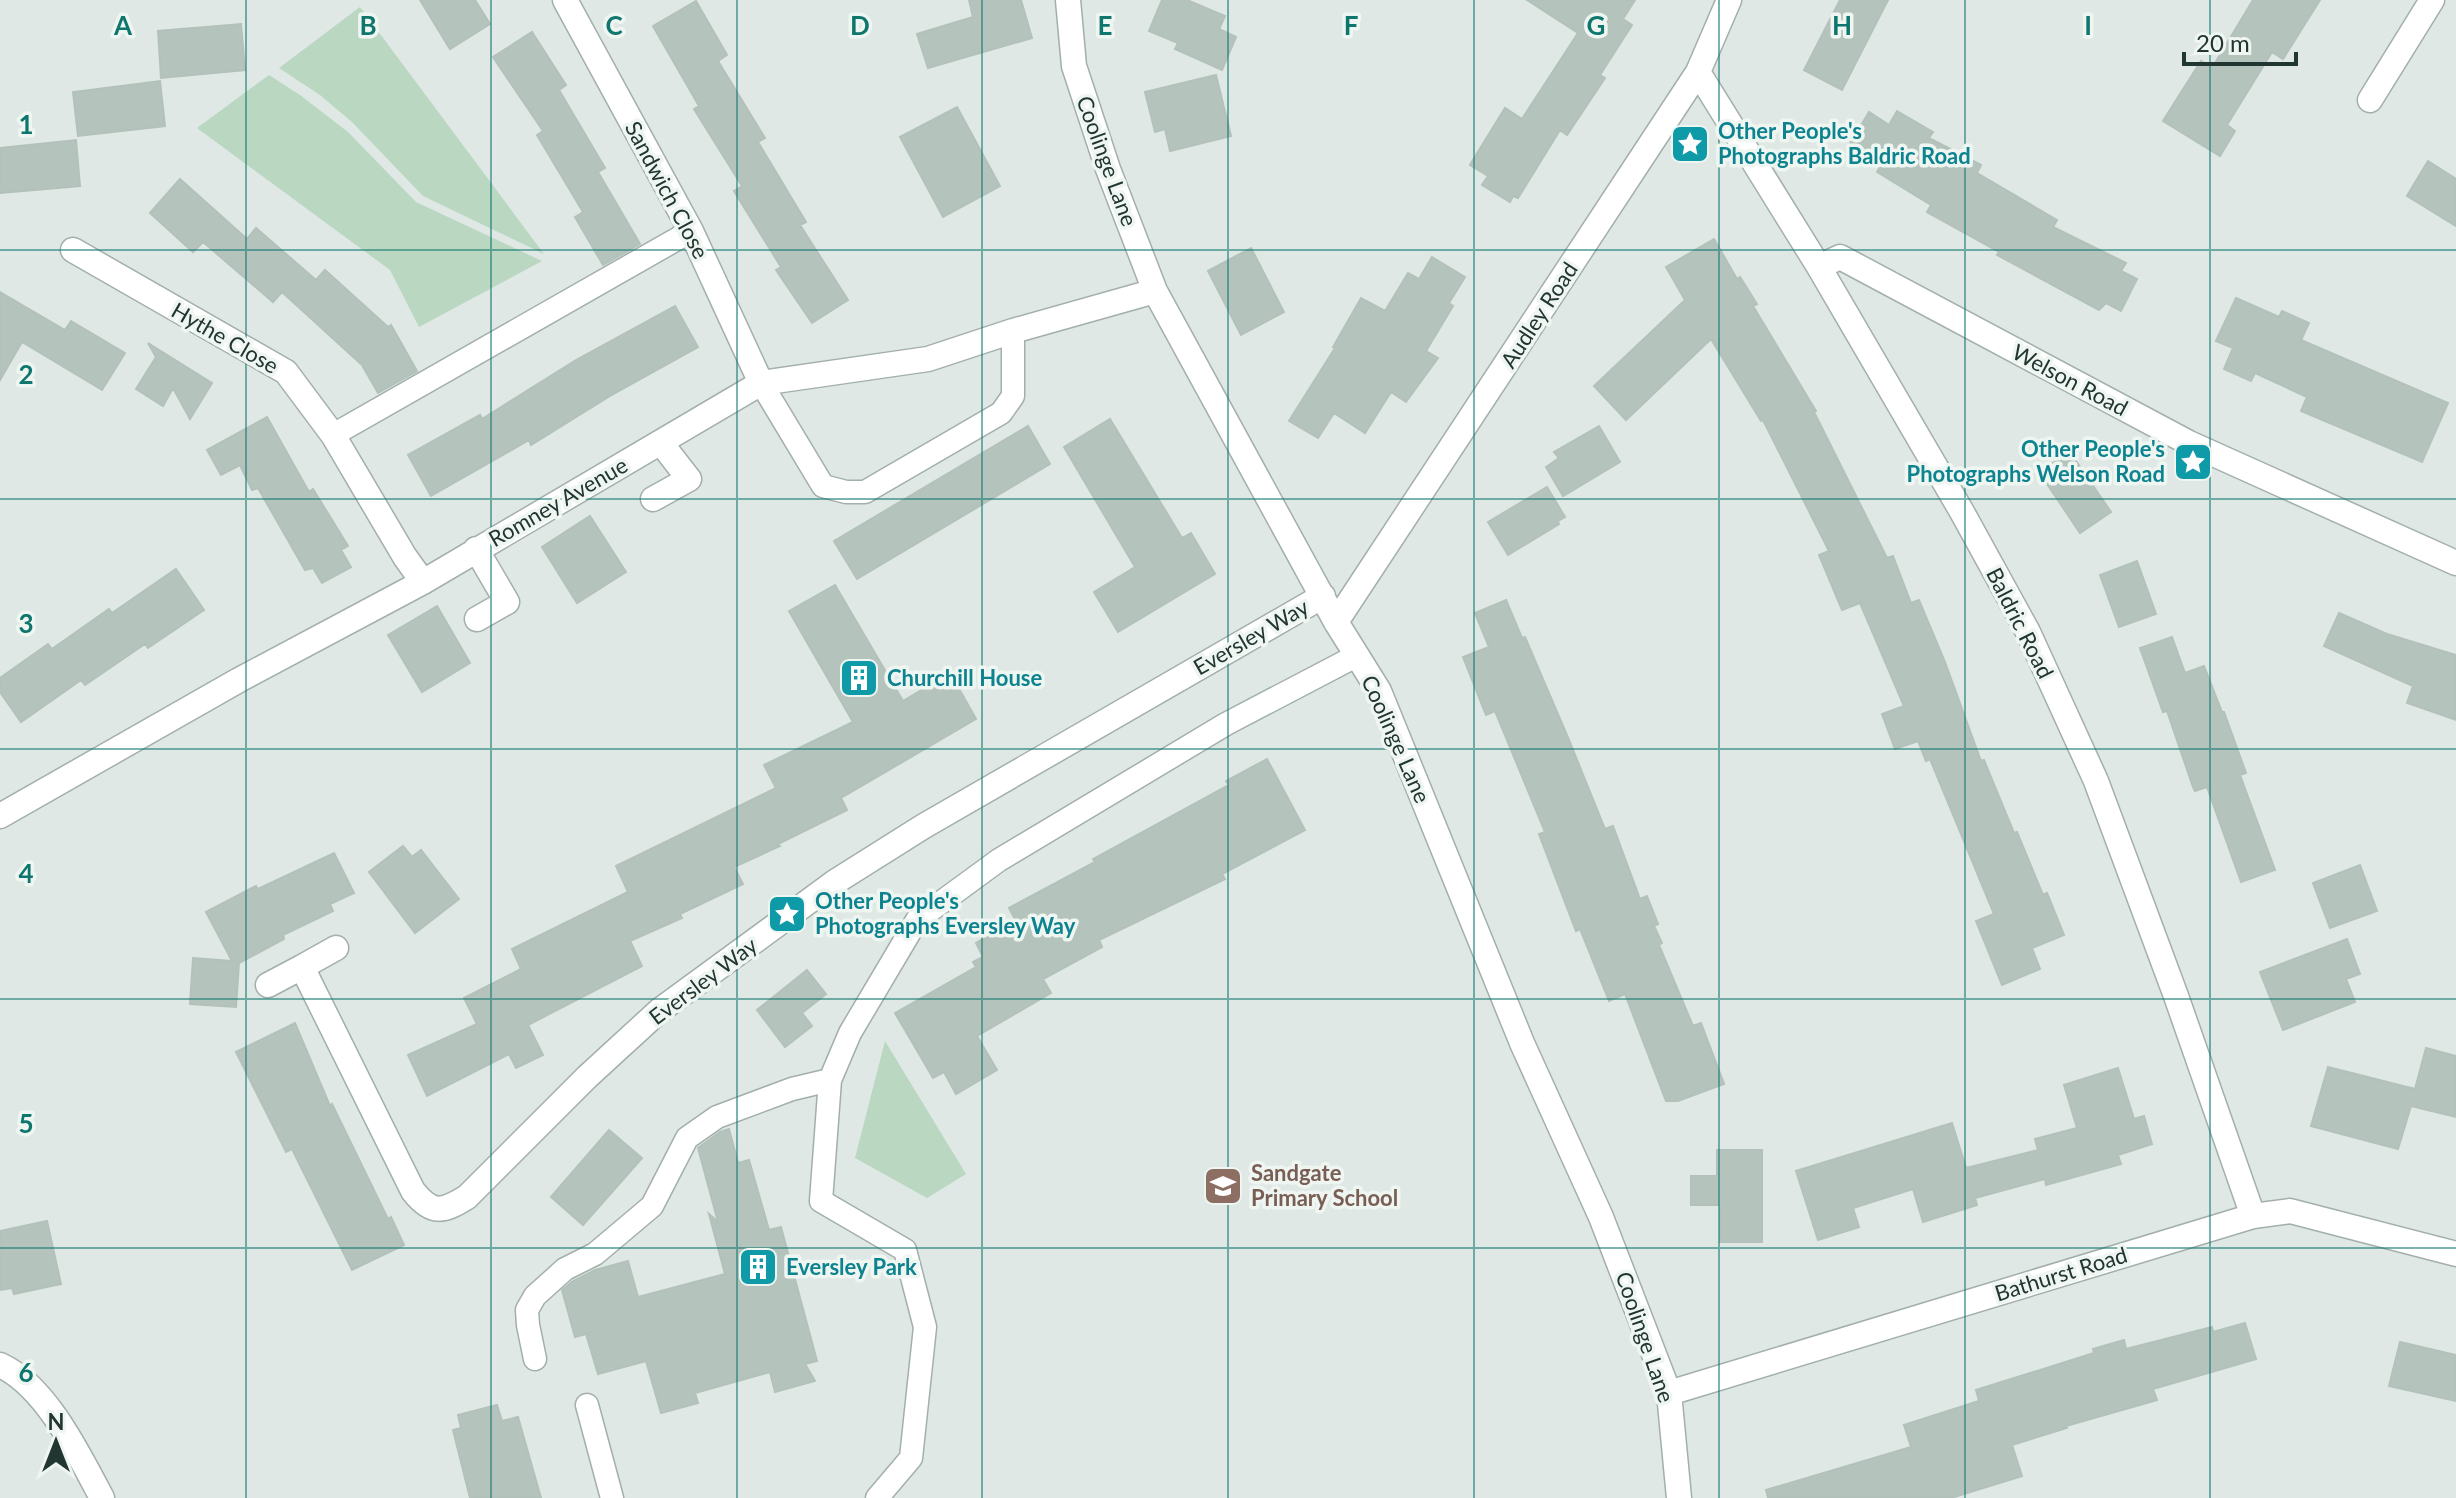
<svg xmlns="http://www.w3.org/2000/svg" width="2456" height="1498" font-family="Lato,sans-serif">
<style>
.green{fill:#bad7c2}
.building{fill:#b5c3bd;stroke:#b3c1bb;stroke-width:2}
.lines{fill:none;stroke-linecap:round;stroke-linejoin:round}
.lane-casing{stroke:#a3afab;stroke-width:25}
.street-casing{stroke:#a3afab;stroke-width:27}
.lane{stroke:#fff;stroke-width:22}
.street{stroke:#fff;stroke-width:24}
.grid{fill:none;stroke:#0f766e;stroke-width:2;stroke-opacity:0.55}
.labels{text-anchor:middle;stroke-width:7;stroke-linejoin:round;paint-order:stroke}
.culture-label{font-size:22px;font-weight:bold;fill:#0d838f;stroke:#eff6f2;text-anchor:start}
.street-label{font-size:22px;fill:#223631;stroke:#eff6f2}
.education-label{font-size:22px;font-weight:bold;fill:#785e54;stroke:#eff6f2;text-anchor:start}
.grid-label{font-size:26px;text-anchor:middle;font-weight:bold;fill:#0f766e;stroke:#eff6f2;stroke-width:7;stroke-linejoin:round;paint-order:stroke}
</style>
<rect width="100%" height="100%" fill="#dfe8e4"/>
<path class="green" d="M360 7 544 254 423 196 352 122 320 95 279 68Z
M269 75 300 95 348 132 416 202 542 261 419 327 390 270 197 128Z
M885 1041 966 1174 927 1198 855 1158Z"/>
<path class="building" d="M420 0H475L490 24 450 49Z
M969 0H1021L1032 38 928 68 917 34 973 17Z
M1162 0H1187L1225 16 1219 29 1236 37 1222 70 1175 49 1178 43 1149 31Z
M1527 0H1635L1623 19 1632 25 1600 75 1605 78 1567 135 1560 130 1518 198 1513 196 1510 202 1482 185 1488 176 1470 165 1505 108 1522 119 1578 33Z
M1840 0H1888L1842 90 1804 70Z
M2253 0H2320L2283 59 2272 52 2227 125 2235 131 2220 156 2163 121 2201 61 2212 68Z
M696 1 727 55 718 61 765 138 758 142 806 222 800 225 848 300 812 323 776 270 781 267 734 191 742 186 694 109 699 106 653 26Z
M241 24 245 70 161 78 158 31Z
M532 32 566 85 559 90 605 168 598 172 640 244 603 265 575 217 583 212 537 135 543 131 493 57Z
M1216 75 1231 136 1170 151 1165 129 1155 132 1145 92Z
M160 81 165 126 78 136 73 92Z
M957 107 1000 186 943 217 900 137Z
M1897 111 1933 132 1929 138 1981 165 1977 173 2057 220 2053 227 2126 263 2121 271 2137 279 2121 311 2106 303 2099 310 1997 255 1999 252 1927 212 1931 205 1877 172 1882 163 1850 144 1869 112 1889 125Z
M76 140 80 186 0 193V148Z
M2428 161 2456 179V226L2407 196Z
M180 179 247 239 256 228 316 280 325 270 388 327 391 325 417 371 378 393 362 365 282 292 273 302 203 242 193 252 150 213Z
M1714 239 1737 279 1740 277 1757 304 1753 306 1816 411 1814 412 1887 558 1893 556 1911 603 1919 600 1945 662 1981 761 1984 760 2014 833 2017 832 2043 895 2047 893 2064 935 2032 948 2040 969 2002 985 1976 921 1994 914 1930 759 1926 761 1918 741 1895 749 1882 714 1904 706 1860 603 1842 610 1819 555 1829 551 1763 420 1761 421 1711 339 1626 420 1594 386 1685 300 1666 267Z
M1251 248 1284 312 1241 335 1208 271Z
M1432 257 1465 277 1449 303 1453 306 1426 351 1438 358 1406 402 1391 392 1365 433 1334 413 1318 438 1289 421 1335 348 1333 347 1361 298 1385 311 1408 273 1419 279Z
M0 292 65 330 71 321 125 353 102 390 22 342 0 380Z
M2236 298 2279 317 2282 311 2309 323 2301 340 2448 403 2422 462 2301 411 2307 397 2255 373 2251 381 2224 369 2233 348 2216 341Z
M675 306 698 347 610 396 531 445 529 440 431 496 408 455 480 415 482 419 576 360Z
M148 343 212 383 190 419 173 388 163 406 136 389 156 357Z
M267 417 309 492 313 489 348 546 341 550 351 567 322 583 313 568 305 570 258 488 252 490 240 465 221 475 207 450Z
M1110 419 1182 538 1191 533 1215 574 1118 632 1094 592 1135 567 1064 447Z
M1028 426 1050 464 857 579 834 541Z
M1599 426 1620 462 1563 496 1546 467 1559 458 1554 452Z
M2070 452 2111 512 2080 533 2039 472Z
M1547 487 1565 517 1558 521 1559 524 1508 555 1488 522Z
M590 516 626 572 577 603 542 547Z
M2137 561 2156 614 2119 627 2100 575Z
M176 569 204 610 148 648 145 644 85 685 81 680 21 722 0 692V678L48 644 52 649 109 609 112 613Z
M835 585 903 701 950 673 976 719 841 798 847 810 778 844 780 846 734 867 743 884 680 914 682 918 630 941 642 966 528 1025 543 1055 516 1068 509 1054 427 1096 408 1055 477 1024 464 998 521 969 512 949 628 892 616 866 776 788 764 765 853 722 789 611Z
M1506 600 1522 638 1525 637 1569 740 1605 829 1613 826 1640 899 1647 896 1658 924 1654 926 1662 943 1659 945 1693 1026 1701 1023 1724 1084 1678 1101H1666L1625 994 1609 1001 1580 929 1576 931 1539 834 1545 832 1495 711 1486 715 1463 657 1489 647 1475 613Z
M437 606 470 663 422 692 388 635Z
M2339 613 2387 634 2456 655V720L2407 703 2413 686 2324 646Z
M2172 637 2185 673 2204 666 2222 712H2224L2246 773 2240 775 2275 870 2241 882 2207 787 2195 791 2193 787 2167 711 2163 712 2140 648Z
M1267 759 1305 830 1222 874 1225 879 1099 940 1102 947 1043 979 1051 993 977 1036 997 1070 956 1094 944 1072 933 1078 895 1013 976 967 973 962 983 957 976 943 1016 921 1009 908 1095 862 1093 859 1229 785 1226 781Z
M403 846 412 857 421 850 459 899 415 933 369 872Z
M334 853 354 893 330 904 333 911 283 935 284 939 239 963 236 1007 190 1004 193 958 232 961 206 912 256 886 258 889Z
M2360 865 2377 911 2330 928 2313 883Z
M2347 939 2360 974 2346 979 2355 1002 2283 1030 2260 972Z
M807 970 826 994 802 1013 812 1026 785 1047 757 1010Z
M295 1023 330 1106 332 1104 388 1219 391 1217 404 1245 352 1270 292 1149 286 1152 236 1052Z
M2426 1048 2456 1056V1117L2411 1106 2398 1149 2311 1126 2328 1067 2415 1089Z
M2118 1068 2134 1119 2144 1116 2152 1144 2118 1155 2121 1164 2046 1185 2045 1179 1975 1198 1977 1205 1923 1222 1913 1189 1853 1208 1859 1227 1818 1240 1796 1171 1952 1123 1966 1168 2038 1150 2035 1139 2077 1128 2064 1085Z
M729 1129 738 1163 749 1160 769 1230 781 1227 817 1361 805 1364 815 1381 775 1392 770 1372 695 1393 698 1403 661 1413 646 1361 598 1374 586 1334 575 1337 562 1290 573 1281 595 1270 628 1261 638 1297 725 1274 709 1214 718 1222 698 1148 720 1132Z
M609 1130 642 1158 583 1225 551 1197Z
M1717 1150H1762V1242H1720V1205H1691V1176H1717Z
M47 1221 61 1284 14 1294 12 1288 0 1290V1231Z
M2245 1323 2256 1359 2153 1389 2157 1400 2066 1426 2067 1428 2012 1445 2022 1476 1951 1498H1768L1766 1490 1911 1447 1904 1425 1979 1401 1976 1390 2094 1353 2093 1349 2124 1340 2126 1349 2212 1327 2213 1332Z
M2400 1342 2456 1355V1401L2389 1386Z
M497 1405 502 1421 518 1417 541 1498H470L453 1430 461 1428 458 1415Z"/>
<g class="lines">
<g class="lane-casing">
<path id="lane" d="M761 383 823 486 846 492H865L1001 413 1013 396V331
M333 435 691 231
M535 1359 528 1325 527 1310 535 1296 565 1269 595 1254 652 1206 687 1138 717 1117 792 1089 830 1080
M587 1405 612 1498
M877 1498 911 1458 925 1327 905 1250 821 1201 830 1080 850 1033 917 920 999 860 1226 724 1356 656"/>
</g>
<g class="street-casing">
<path id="street" d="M565 0 691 231 761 383
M1068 0 1074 66 1108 169 1155 291 1336 622 1379 691 1522 1043 1601 1217 1669 1393 1679 1498
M1698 72 1819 267 1962 512 2028 632 2096 781 2176 996 2253 1216
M2370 100 2432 0
M73 250 286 372 333 435 405 557 423 582
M1819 267 1840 257 2189 443 2456 563
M653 499 689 479 661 443
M476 549 507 602 477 619
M1336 622 1698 72 1729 0
M0 816 239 680 423 582 761 383 928 359 1013 331 1155 291
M302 967 336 948
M268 985 302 967 413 1191C432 1215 443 1212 467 1197L587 1077 659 1011 835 882 924 826 1323 596
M0 1365C46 1386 79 1455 102 1498
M1669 1393 2253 1216 2290 1211 2456 1254"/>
</g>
<use href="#lane" class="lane"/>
<use href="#street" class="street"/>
</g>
<path class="grid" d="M246 0V1498M491 0V1498M737 0V1498M982 0V1498M1228 0V1498M1474 0V1498M1719 0V1498M1965 0V1498M2210 0V1498M0 250H2456M0 499H2456M0 749H2456M0 999H2456M0 1248H2456"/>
<defs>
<g id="sight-square" transform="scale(2)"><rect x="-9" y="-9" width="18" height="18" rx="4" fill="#0f9aa8" stroke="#eff6f2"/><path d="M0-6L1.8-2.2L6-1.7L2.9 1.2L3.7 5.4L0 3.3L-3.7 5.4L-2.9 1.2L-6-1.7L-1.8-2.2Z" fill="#fff"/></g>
<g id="building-square" transform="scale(2)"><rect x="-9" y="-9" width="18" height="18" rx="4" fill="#0f9aa8" stroke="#eff6f2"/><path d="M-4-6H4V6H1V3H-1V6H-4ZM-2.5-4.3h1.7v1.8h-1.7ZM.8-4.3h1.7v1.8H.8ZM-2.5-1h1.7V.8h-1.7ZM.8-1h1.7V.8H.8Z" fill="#fff"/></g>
<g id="school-square" transform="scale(2)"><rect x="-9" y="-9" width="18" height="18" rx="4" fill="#8d6e63" stroke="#eff6f2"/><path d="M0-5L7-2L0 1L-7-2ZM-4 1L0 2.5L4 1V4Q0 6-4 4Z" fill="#fff"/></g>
</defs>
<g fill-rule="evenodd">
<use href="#sight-square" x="1690" y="144"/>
<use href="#sight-square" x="2193" y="462"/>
<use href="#building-square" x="859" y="678"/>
<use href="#sight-square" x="787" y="914"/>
<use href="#school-square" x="1223" y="1186"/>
<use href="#building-square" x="758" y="1267"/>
</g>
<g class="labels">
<g class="culture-label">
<text x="1718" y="139">Other People's<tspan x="1718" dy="25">Photographs Baldric Road</tspan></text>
<text x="2165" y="457" text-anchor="end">Other People's<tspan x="2165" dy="25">Photographs Welson Road</tspan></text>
<text x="887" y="686">Churchill House</text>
<text x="815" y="909">Other People's<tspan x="815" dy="25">Photographs Eversley Way</tspan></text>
<text x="786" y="1275">Eversley Park</text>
</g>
<g class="street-label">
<text transform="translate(1107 161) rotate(70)" y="8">Coolinge Lane</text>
<text transform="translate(667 190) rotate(62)" y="8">Sandwich Close</text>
<text transform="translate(1539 315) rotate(-57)" y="8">Audley Road</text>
<text transform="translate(225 338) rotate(30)" y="8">Hythe Close</text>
<text transform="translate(2070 380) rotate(28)" y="8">Welson Road</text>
<text transform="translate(558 502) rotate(-30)" y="8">Romney Avenue</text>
<text transform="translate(2020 623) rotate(63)" y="8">Baldric Road</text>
<text transform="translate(1251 637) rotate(-30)" y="8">Eversley Way</text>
<text transform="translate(1396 739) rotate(66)" y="8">Coolinge Lane</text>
<text transform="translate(703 981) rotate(-37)" y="8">Eversley Way</text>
<text transform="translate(2061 1274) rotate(-17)" y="8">Bathurst Road</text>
<text transform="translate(1645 1337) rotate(71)" y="8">Coolinge Lane</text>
</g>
<g class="education-label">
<text x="1251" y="1181">Sandgate<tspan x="1251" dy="25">Primary School</tspan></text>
</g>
</g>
<g class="grid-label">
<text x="123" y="35">A</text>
<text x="368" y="35">B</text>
<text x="614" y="35">C</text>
<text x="860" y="35">D</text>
<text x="1105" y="35">E</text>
<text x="1351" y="35">F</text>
<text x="1596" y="35">G</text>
<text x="1842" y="35">H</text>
<text x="2088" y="35">I</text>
<text x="26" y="134">1</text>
<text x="26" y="384">2</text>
<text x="26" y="633">3</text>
<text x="26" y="883">4</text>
<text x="26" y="1133">5</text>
<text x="26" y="1382">6</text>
</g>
<g transform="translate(56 1442)" stroke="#eff6f2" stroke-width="6" paint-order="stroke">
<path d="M0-6L14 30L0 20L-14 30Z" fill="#223631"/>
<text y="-12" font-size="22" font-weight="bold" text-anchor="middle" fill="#223631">N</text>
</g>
<path d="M2184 52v12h112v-12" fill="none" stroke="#223631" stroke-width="4"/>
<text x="2196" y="52" font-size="24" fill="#223631" stroke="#eff6f2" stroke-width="6" paint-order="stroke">20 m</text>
</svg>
